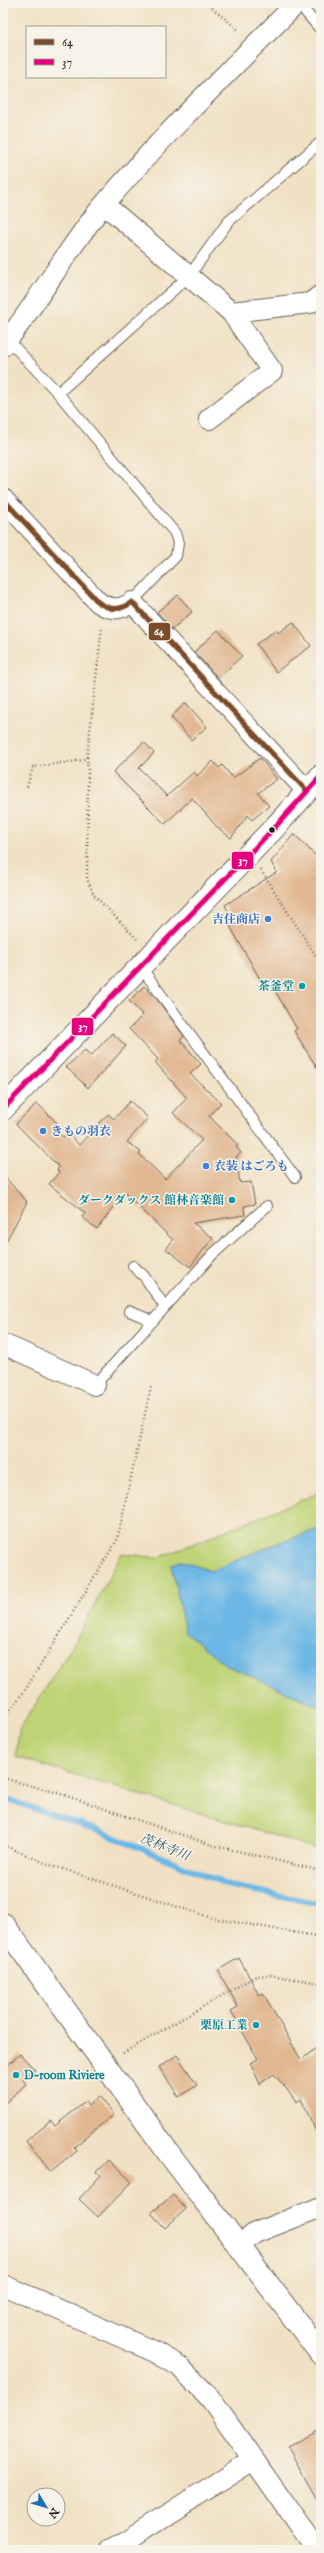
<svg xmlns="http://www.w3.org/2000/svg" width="324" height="2553" font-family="'IM FELL English','Noto Serif JP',serif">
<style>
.green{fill:#bfd376;stroke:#6e7849}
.water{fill:#6cb7e5;stroke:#446a80}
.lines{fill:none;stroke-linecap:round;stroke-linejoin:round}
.stream{stroke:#6cb7e5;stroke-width:6}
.building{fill:#e1b791}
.service-casing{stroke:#676157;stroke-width:12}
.minor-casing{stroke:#676157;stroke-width:22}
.tertiary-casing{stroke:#676157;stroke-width:24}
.path{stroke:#676157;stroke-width:2.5;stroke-dasharray:1 3;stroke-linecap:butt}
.service{stroke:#fff;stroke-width:10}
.minor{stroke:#fff;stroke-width:20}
.tertiary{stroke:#fff;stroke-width:22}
.bus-1-casing{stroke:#f7f3e8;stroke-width:8}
.bus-2-casing{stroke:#f7f3e8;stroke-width:8}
.bus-1{stroke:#7a4b2a;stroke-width:5}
.bus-2{stroke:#e5007d;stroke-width:5}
.bus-dot{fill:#1c1c1c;stroke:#f7f3e8;stroke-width:1.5}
.shop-dot{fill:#3f7fe0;stroke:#f7f3e8;stroke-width:1.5}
.culture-dot{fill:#0f9aa8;stroke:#f7f3e8;stroke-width:1.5}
.labels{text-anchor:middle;stroke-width:3;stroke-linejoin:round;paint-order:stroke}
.shop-label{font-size:12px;font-weight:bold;fill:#366cbe;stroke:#f7f3e8;text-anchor:start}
.culture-label{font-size:12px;font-weight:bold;fill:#0d838f;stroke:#f7f3e8;text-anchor:end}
.water-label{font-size:13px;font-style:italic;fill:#3c5a6c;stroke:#f7f3e8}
.line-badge{stroke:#f7f3e8;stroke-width:1.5}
.badge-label{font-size:11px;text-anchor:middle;font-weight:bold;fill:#fff}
</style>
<rect width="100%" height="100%" fill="#f7f3e8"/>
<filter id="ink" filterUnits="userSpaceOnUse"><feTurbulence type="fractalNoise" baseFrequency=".025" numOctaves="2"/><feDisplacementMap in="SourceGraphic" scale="8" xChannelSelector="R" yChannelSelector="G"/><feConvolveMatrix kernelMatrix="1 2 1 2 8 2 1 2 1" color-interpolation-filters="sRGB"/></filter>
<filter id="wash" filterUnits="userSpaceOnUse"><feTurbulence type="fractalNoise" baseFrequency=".012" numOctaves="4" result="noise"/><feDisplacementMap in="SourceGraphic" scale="16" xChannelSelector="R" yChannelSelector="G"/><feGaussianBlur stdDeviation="0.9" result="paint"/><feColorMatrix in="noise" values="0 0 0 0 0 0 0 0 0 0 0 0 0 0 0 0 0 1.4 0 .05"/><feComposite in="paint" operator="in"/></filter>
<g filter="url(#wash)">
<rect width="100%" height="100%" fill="#f1e1c4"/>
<path class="green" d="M321 1492V1528L273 1545 211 1571 181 1561 171 1565 178 1594 226 1665 321 1707V1850L16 1757 19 1730 73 1645 122 1553 158 1558Z"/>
<path class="water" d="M321 1528V1707L226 1665 185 1632 171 1564 181 1561 211 1571 273 1545Z"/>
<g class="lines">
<path class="stream" d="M3 1798 94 1829 231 1886 321 1904"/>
</g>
<g id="blocks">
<path class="building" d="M178 595 192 612 172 629 157 612Z
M293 622 311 646 276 672 256 644 276 630 278 633Z
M218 630 242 656 218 678 194 652Z
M186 703 207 727 191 740 171 717Z
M144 742 154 753 139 768 167 796 194 772 197 776 213 761 219 768 222 765 233 778 260 758 277 779 258 793 269 806 252 820 248 815 231 838 217 827 192 798 165 824 113 772Z
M294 834 321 861V1074L294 1031 297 1029 270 982 264 986 226 919 231 916 225 905 277 872 271 862Z
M144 986 156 998 184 1036 180 1040 201 1064 190 1074 221 1103 209 1116 238 1145 236 1147 241 1153 236 1157 240 1183 251 1182 255 1204 244 1206 245 1215 193 1223 213 1238 190 1267 166 1249 173 1240 125 1193 97 1229 82 1217 85 1213 49 1184 59 1172 57 1170 59 1167 16 1124 37 1103 57 1123 53 1127 63 1137 68 1133 79 1145 108 1114 114 1119 130 1101 148 1118 127 1142 141 1152 139 1154 165 1179 202 1140 173 1113 187 1098 155 1062 158 1059 129 1029 143 1015 129 1001Z
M112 1033 126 1046 88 1088 66 1067 85 1050 91 1056Z
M3 1175 27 1202 3 1247Z
M239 1958 259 1995 263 1993 301 2060 321 2044V2142L301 2099 297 2102 274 2074 260 2084 250 2063 258 2059 231 2011 238 2007 218 1970Z
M20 2054 35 2070 23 2080 26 2084 3 2105V2069Z
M177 2055 197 2085 179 2097 159 2067Z
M99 2096 114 2114 74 2147 77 2151 51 2172 26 2141 51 2121 55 2126 85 2102 88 2106Z
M109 2160 132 2182 98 2217 79 2199 101 2175 97 2172Z
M173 2195 186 2209 165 2228 151 2213Z
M321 2430V2507L288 2447Z"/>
</g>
</g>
<g filter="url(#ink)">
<use href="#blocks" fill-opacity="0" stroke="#676157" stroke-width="1"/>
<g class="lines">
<g class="service-casing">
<path id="service" d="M298 3 321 30
M8 340 58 393 175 533 178 543 176 556 132 602
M58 393 189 276 228 222 321 142
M140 966 295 1177
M133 1266 144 1276 165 1307
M129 1311 153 1321
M95 1385 213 1254 267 1206"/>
</g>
<g class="minor-casing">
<path id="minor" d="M105 205 231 312 310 303 321 295
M3 346C38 302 65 252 101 208 162 136 230 70 297 3
M209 419 272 371 231 312
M3 499 98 602C109 610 121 611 132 602L307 791
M3 1344 95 1385
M239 2246 255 2233 321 2207
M3 2285 155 2352 179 2366 210 2398 317 2550
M111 2550 253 2460"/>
</g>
<g class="tertiary-casing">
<path id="tertiary" d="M3 1109 276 826 321 776
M3 1924 170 2155 321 2354"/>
</g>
<path class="path" d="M206 3 240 31
M87 757 88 771 87 879 94 895 137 939
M27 787 33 767 83 760 87 757 102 626
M261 870 321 964
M3 1719 26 1689 117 1540 151 1387
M3 1778 58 1793 212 1845 321 1871
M3 1845 45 1863 212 1918 321 1937
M123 2053 256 1976 270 1975 321 1983"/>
<use href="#service" class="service"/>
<use href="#minor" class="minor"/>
<use href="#tertiary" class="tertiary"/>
<g class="bus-1-casing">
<path id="bus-1" d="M3 499 98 602C109 610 121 611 132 602L307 791"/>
</g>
<g class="bus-2-casing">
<path id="bus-2" d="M3 1109 276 826 321 776"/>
</g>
<use href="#bus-1" class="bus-1"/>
<use href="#bus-2" class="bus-2"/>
</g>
</g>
<circle class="bus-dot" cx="272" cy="830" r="3.5"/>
<g class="shop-dot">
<circle cx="268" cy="919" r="4"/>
<circle cx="43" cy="1131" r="4"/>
<circle cx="206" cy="1166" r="4"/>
</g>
<g class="culture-dot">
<circle cx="302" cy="986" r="4"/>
<circle cx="232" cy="1200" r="4"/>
<circle cx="256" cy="2025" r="4"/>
<circle cx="16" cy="2075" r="4"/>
</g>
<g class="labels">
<g class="shop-label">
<text x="260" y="923" text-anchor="end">吉住商店</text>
<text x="51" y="1135">きもの羽衣</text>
<text x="214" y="1170">衣装 はごろも</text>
</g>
<g class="culture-label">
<text x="294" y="990">茶釜堂</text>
<text x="224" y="1204">ダークダックス 館林音楽館</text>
<text x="248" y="2029">栗原工業</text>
<text x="24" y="2079" text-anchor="start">D-room Riviere</text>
</g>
<g class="water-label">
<text transform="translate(165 1846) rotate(22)" y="5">茂林寺川</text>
</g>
</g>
<g class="line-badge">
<rect x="148" y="622" width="23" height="19" rx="4" fill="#7a4b2a"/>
<rect x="231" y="851" width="23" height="19" rx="4" fill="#e5007d"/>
<rect x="71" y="1017" width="23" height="19" rx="4" fill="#e5007d"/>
</g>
<g class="badge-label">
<text x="159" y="635">64</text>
<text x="243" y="864">37</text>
<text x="83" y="1030">37</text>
</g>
<rect width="324" height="2553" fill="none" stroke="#f7f3e8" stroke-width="16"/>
<rect x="26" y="26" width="140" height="52" fill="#f7f3e8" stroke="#9f9d96"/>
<rect x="34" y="39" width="20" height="6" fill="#7a4b2a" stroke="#9f9d96"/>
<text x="62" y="46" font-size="12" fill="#1c1c1c">64</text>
<rect x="34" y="59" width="20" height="6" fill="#e5007d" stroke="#9f9d96"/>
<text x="62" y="66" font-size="12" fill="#1c1c1c">37</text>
<g transform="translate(46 2507) rotate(128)"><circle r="19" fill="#f7f3e8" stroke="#9f9d96"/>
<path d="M0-3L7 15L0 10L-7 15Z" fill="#1f6fb2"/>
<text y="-6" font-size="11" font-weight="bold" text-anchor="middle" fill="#1c1c1c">N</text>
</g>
</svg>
